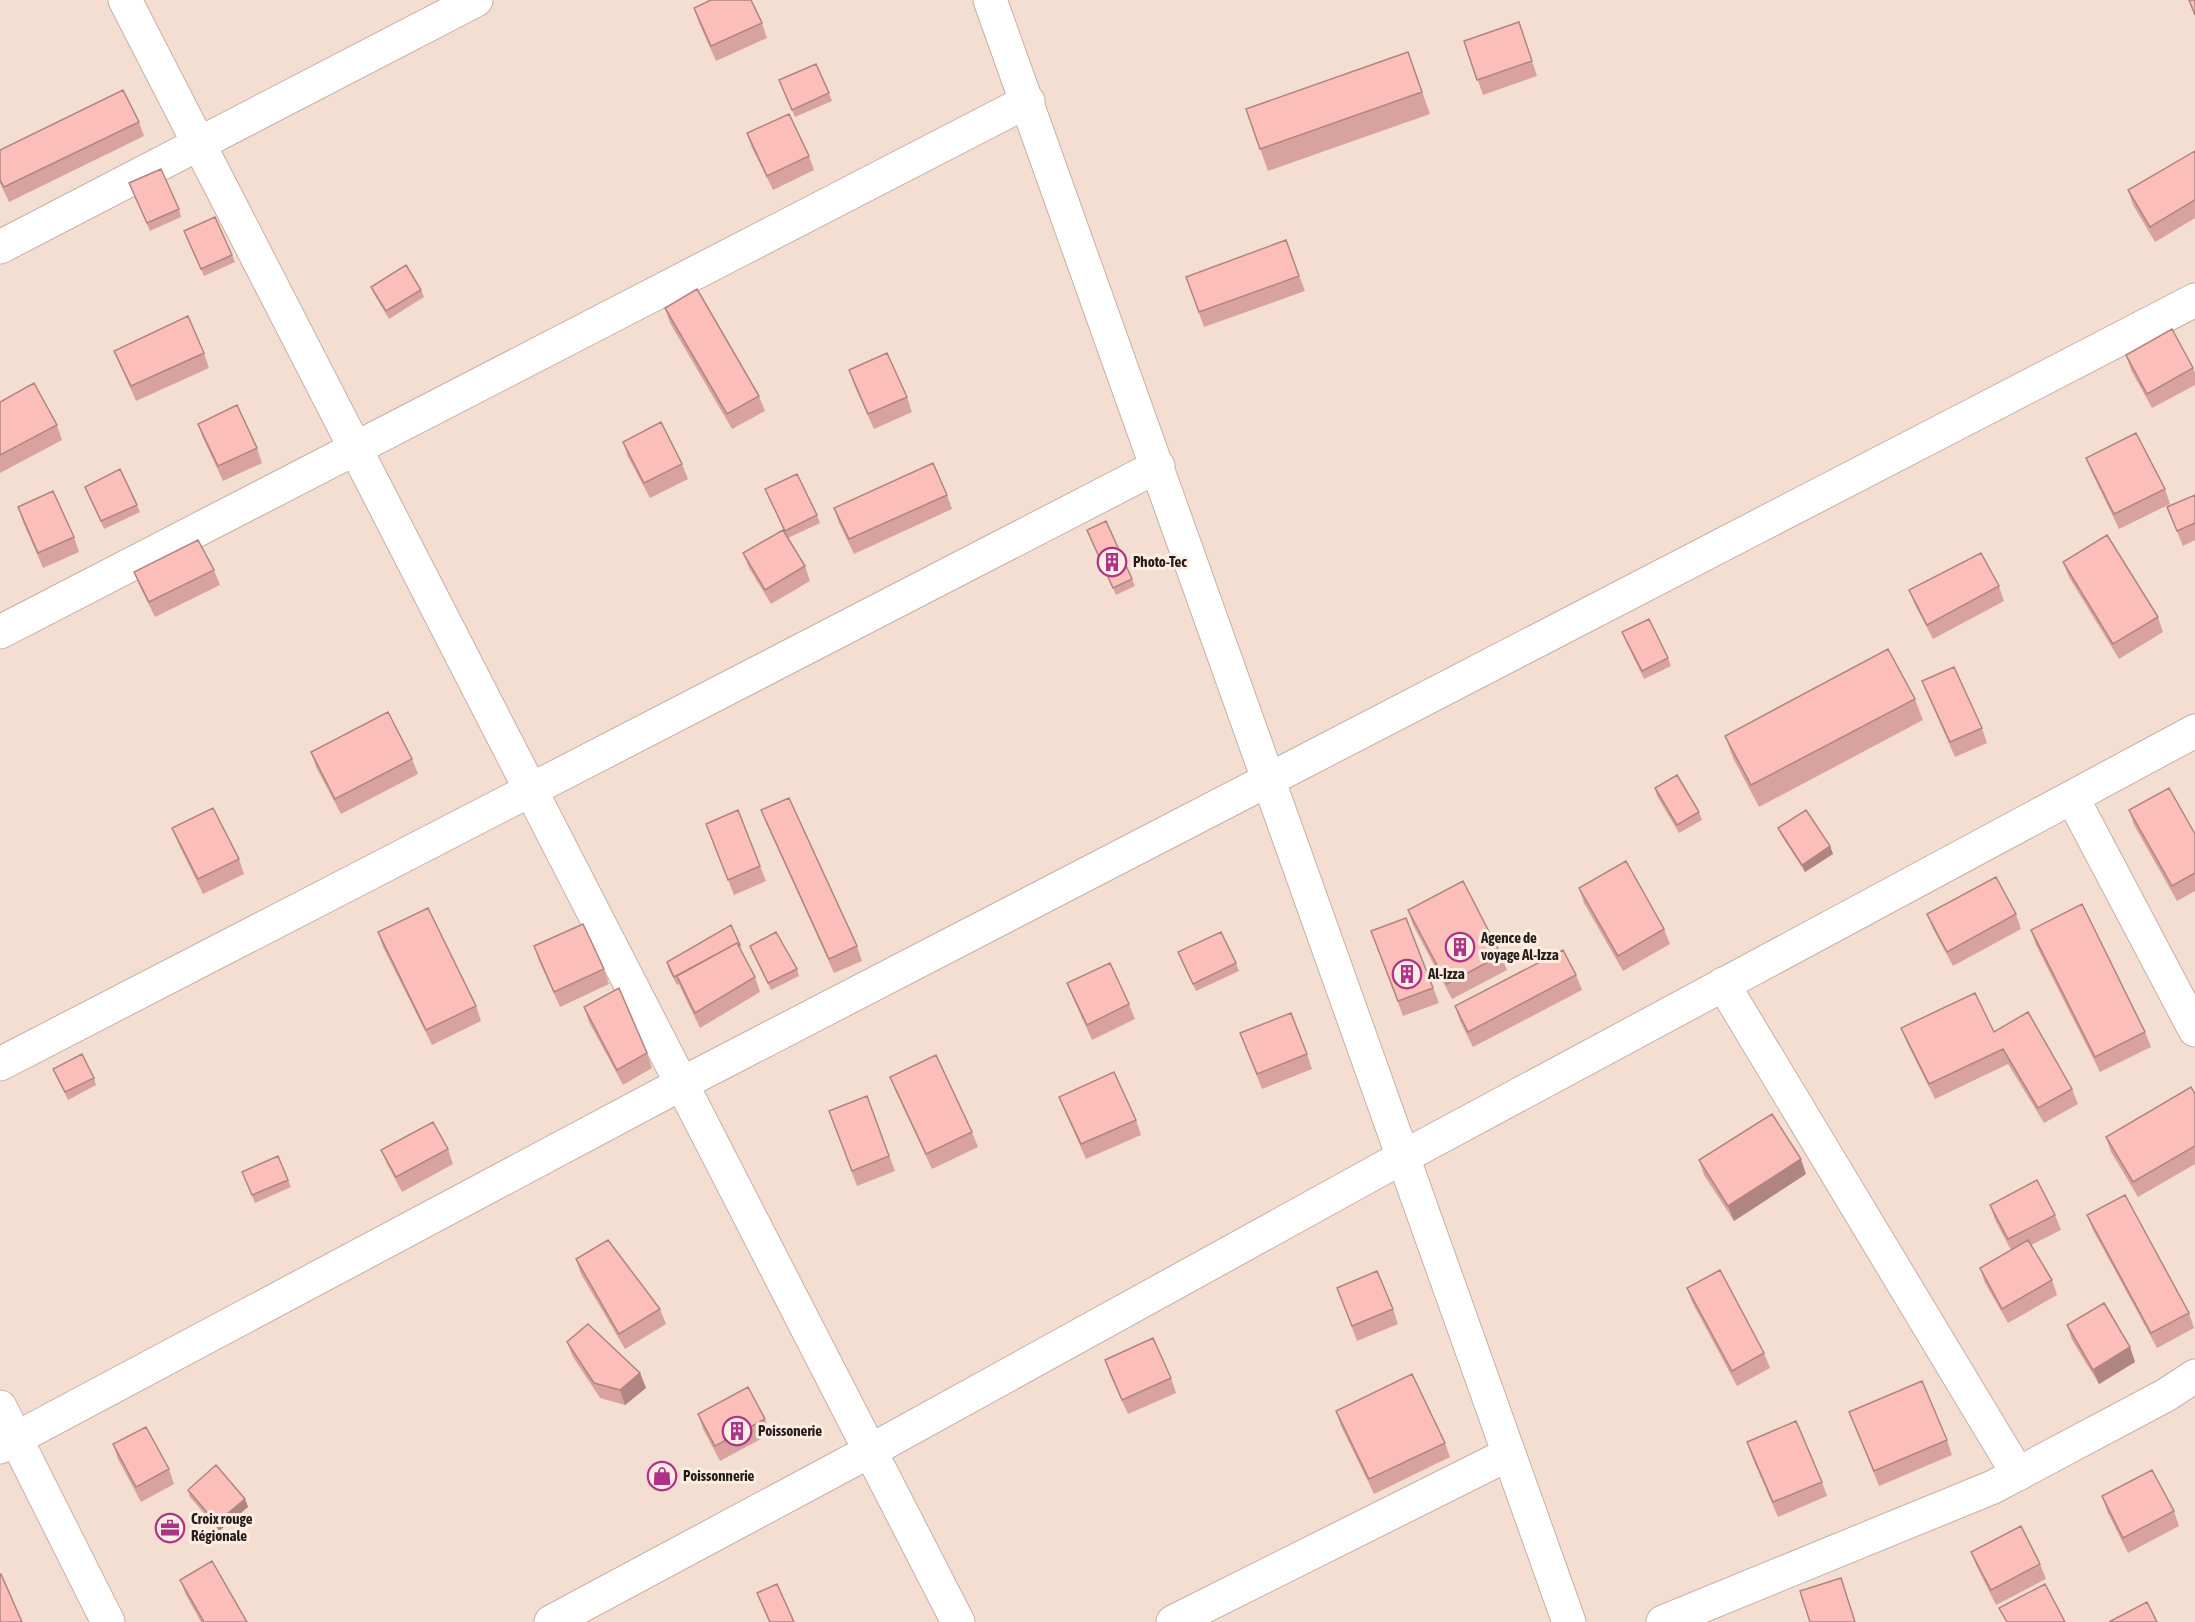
<svg xmlns="http://www.w3.org/2000/svg" width="2195" height="1622" font-family="'Asap Condensed',sans-serif">
<style>
.lines{fill:none;stroke-linecap:round;stroke-linejoin:round}
.minor-casing{stroke:#c5b0a5;stroke-width:35}
.major-casing{stroke:#c5b0a5;stroke-width:35}
.minor{stroke:#fff;stroke-width:33}
.major{stroke:#fff;stroke-width:33}
.wall{fill:#d8a39e}
.shaded-wall{fill:#b08581}
.building{fill:#fbbeb8;stroke:#b08581;stroke-width:1.5}
.labels{text-anchor:middle;stroke-width:6;stroke-linejoin:round;paint-order:stroke}
.poi-label{font-size:15px;font-weight:bold;fill:#261e1a;stroke:#feede3;text-anchor:start}
</style>
<rect width="100%" height="100%" fill="#f4ded2"/>
<g class="lines">
<g class="minor-casing">
<path id="minor" d="M125 0 958 1622
M0 247 476 0
M0 632 1028 101
M2072 797 2195 1030
M1723 984 2018 1474
M0 1064 1158 466
M0 1407 108 1622
M0 1447 681 1084 2195 300
M551 1622 870 1451 1403 1157 2195 731
M1173 1622 1509 1454
M1663 1622 1993 1487 2166 1395 2195 1376"/>
</g>
<g class="major-casing">
<path id="major" d="M990 0 1569 1622"/>
</g>
<use href="#minor" class="minor"/>
<use href="#major" class="major"/>
</g>
<path class="wall" d="M694 8 762 23 767 38 716 61 699 23Z
M1519 22 1537 76 1483 95 1464 41Z
M1408 52 1430 114 1268 171 1246 109Z
M779 80 829 93 832 101 795 117Z
M139 122 144 136 9 202 0 183V150Z
M747 133 809 156 814 170 773 190 752 148Z
M2195 151V218L2155 242 2133 205 2128 190Z
M129 183 179 209 181 217 150 231Z
M184 231 232 255 235 262 204 276Z
M1286 240 1305 291 1204 327 1186 277Z
M371 287 421 290 424 297 389 319 374 294Z
M665 308 759 396 765 411 732 429 670 323Z
M114 351 204 353 209 368 136 401 120 365Z
M2126 355 2193 368 2195 373V385L2152 408 2131 370Z
M849 370 907 397 912 412 874 429 854 385Z
M0 402 57 425 62 440 0 473Z
M198 424 257 448 262 463 223 481 203 438Z
M623 442 682 464 688 479 650 498 628 457Z
M2086 458 2165 489 2170 504 2119 529 2092 473Z
M85 487 137 505 140 512 104 529Z
M765 489 817 515 820 523 788 538 805 566 810 581 771 604 749 568 743 553 786 535Z
M947 495 952 509 854 554 839 523 834 508Z
M2195 495V540L2183 546 2167 507Z
M18 507 74 537 79 552 43 568 23 522Z
M1087 530 1132 579 1135 586 1116 595Z
M2063 562 2158 617 2163 632 2119 659 2069 577Z
M214 570 220 585 155 617 140 587 134 572Z
M1999 586 2004 601 1933 639 1915 605 1909 590Z
M1622 632 1668 658 1671 666 1644 679 1625 640Z
M1922 681 1982 728 1987 743 1955 757 1928 696Z
M1915 699 1923 720 1759 807 1733 758 1725 736Z
M311 752 412 759 418 774 341 814 316 767Z
M1655 788 1699 812 1702 820 1679 833 1657 796Z
M761 810 857 946 862 961 834 973 767 825Z
M2129 810 2195 834V891L2177 901 2134 825Z
M706 824 760 866 766 881 734 895Z
M172 828 239 859 244 874 203 894 178 843Z
M1778 828 1830 846 1833 854 1805 872 1781 835Z
M1579 888 1664 929 1670 944 1623 971 1584 903Z
M1408 910 1501 955 1507 970 1452 999 1413 925Z
M1927 914H2016L2021 929 1953 966 1933 929Z
M1406 918 1439 1003 1403 1016 1371 931Z
M2031 930 2145 1032 2151 1047 2100 1072 2036 945Z
M378 932 476 1006 481 1021 432 1045 383 947Z
M740 945 742 952 755 977 760 992 700 1028 682 991 679 984 677 985 669 970 667 962Z
M534 946 604 969 609 984 560 1007 539 961Z
M750 946 797 969 799 976 771 990 753 954Z
M1178 952 1236 963 1239 971 1196 991Z
M1576 975 1582 990 1473 1047 1460 1021 1455 1006Z
M1067 983 1129 1004 1135 1019 1092 1040 1073 998Z
M584 1007 647 1053 652 1068 623 1085 589 1022Z
M1901 1028 1994 1032 2072 1089 2078 1104 2044 1123 2008 1064 1935 1099 1907 1043Z
M1240 1033 1307 1054 1312 1069 1262 1089Z
M53 1069 94 1078 96 1085 68 1100Z
M890 1077 972 1132 978 1147 932 1169 896 1092Z
M2195 1094V1164L2138 1197 2111 1152 2106 1137Z
M867 1096 895 1171 857 1186 829 1111Z
M1059 1097 1136 1120 1141 1135 1086 1159 1065 1112Z
M448 1149 453 1164 402 1192 387 1164 381 1150Z
M278 1156 291 1187 255 1203 242 1172Z
M1699 1160 1806 1174 1734 1221 1704 1175Z
M1990 1205 2055 1215 2061 1230 2031 1245 2052 1280 2057 1295 2008 1323 1985 1283 1980 1268 2011 1250 1995 1220Z
M2087 1215 2189 1313 2194 1328 2157 1348 2093 1230Z
M576 1259 660 1309 666 1324 625 1349 581 1274Z
M1337 1288 1393 1309 1398 1324 1357 1341Z
M1687 1288 1764 1353 1770 1368 1737 1386 1692 1302Z
M2067 1325 2130 1347 2135 1362 2099 1384 2072 1340Z
M567 1342 640 1373 646 1388 625 1405 600 1398 573 1357Z
M1105 1360 1171 1378 1176 1393 1128 1414 1110 1375Z
M1336 1411 1445 1443 1450 1457 1374 1494 1341 1426Z
M1849 1412 1947 1440 1952 1455 1879 1486Z
M698 1414 765 1419 770 1434 720 1461 703 1429Z
M1747 1442 1822 1482 1827 1496 1778 1517 1752 1457Z
M113 1444 169 1469 174 1484 141 1502 118 1459Z
M188 1490 245 1499 248 1507 219 1531 190 1497Z
M2102 1496 2174 1511 2179 1526 2128 1553 2107 1511Z
M1971 1552 2040 1564 2046 1579 1996 1605 1977 1567Z
M180 1580 247 1622H201L186 1595Z
M757 1593 794 1622H769Z"/>
<path class="shaded-wall" d="M1830 846 1833 854 1805 872 1802 865Z
M1801 1159 1806 1174 1734 1221 1728 1206Z
M2130 1347 2135 1362 2099 1384 2093 1370Z
M640 1373 646 1388 625 1405 620 1390Z
M245 1499 248 1507 219 1531 216 1523Z"/>
<path class="building" d="M711 0H751L762 23 711 46 694 8Z
M2189 0H2195V15Z
M1519 22 1532 61 1477 80 1464 41Z
M1408 52 1422 92 1260 149 1246 109Z
M816 64 829 93 792 110 779 80Z
M123 90 139 122 4 187 0 180V150Z
M789 114 809 156 767 176 747 133Z
M2195 151V200L2150 227 2128 190Z
M161 169 179 209 147 223 129 183Z
M215 217 232 255 201 269 184 231Z
M1286 240 1299 276 1199 312 1186 277Z
M406 265 421 290 386 311 371 287Z
M697 289 759 396 727 414 665 308Z
M188 316 204 353 131 386 114 351Z
M2172 329 2193 368 2147 394 2126 355Z
M887 353 907 397 868 414 849 370Z
M34 383 57 425 0 455V402Z
M237 405 257 448 218 466 198 424Z
M661 422 682 464 644 483 623 442Z
M2136 433 2165 489 2114 514 2086 458Z
M933 463 947 495 849 539 834 508Z
M120 469 137 505 101 521 85 487Z
M797 474 817 515 785 531 765 489Z
M53 491 74 537 38 553 18 507Z
M2195 495V523L2177 531 2167 507Z
M1106 521 1132 579 1113 588 1087 530Z
M783 530 805 566 765 590 743 553Z
M2107 535 2158 617 2113 644 2063 562Z
M198 540 214 570 149 602 134 572Z
M1981 553 1999 586 1927 625 1909 590Z
M1649 619 1668 658 1642 671 1622 632Z
M1888 649 1915 699 1751 785 1725 736Z
M1954 667 1982 728 1950 742 1922 681Z
M388 712 412 759 335 799 311 752Z
M1677 775 1699 812 1677 825 1655 788Z
M2169 788 2195 834V873L2172 886 2129 810Z
M789 798 857 946 829 959 761 810Z
M213 808 239 859 198 879 172 828Z
M738 810 760 866 728 880 706 824Z
M1806 810 1830 846 1802 865 1778 828Z
M1626 861 1664 929 1618 956 1579 888Z
M1996 877 2016 914 1947 952 1927 914Z
M1463 881 1501 955 1447 984 1408 910Z
M2082 904 2145 1032 2095 1057 2031 930Z
M428 908 476 1006 426 1030 378 932Z
M1406 918 1433 988 1398 1001 1371 931Z
M583 924 604 969 554 992 534 946Z
M731 925 740 945H738L737 943 674 977 667 962Z
M776 932 797 969 768 983 750 946Z
M1221 932 1236 963 1193 984 1178 952Z
M737 943 755 977 695 1013 677 976Z
M1563 950 1576 975 1468 1032 1455 1006Z
M1110 963 1129 1004 1087 1025 1067 983Z
M619 988 647 1053 617 1070 584 1007Z
M1975 993 1994 1032 2028 1012 2072 1089 2038 1108 2003 1049 1929 1084 1901 1028Z
M1291 1013 1307 1054 1257 1074 1240 1033Z
M82 1054 94 1078 65 1092 53 1069Z
M936 1055 972 1132 926 1154 890 1077Z
M1114 1072 1136 1120 1081 1144 1059 1097Z
M2191 1087 2195 1094V1146L2133 1182 2106 1137Z
M867 1096 889 1156 852 1171 829 1111Z
M1772 1114 1801 1159 1728 1206 1699 1160Z
M433 1122 448 1149 396 1177 381 1150Z
M278 1156 288 1180 252 1195 242 1172Z
M2037 1180 2055 1215 2008 1239 1990 1205Z
M2125 1195 2189 1313 2151 1333 2087 1215Z
M608 1240 660 1309 619 1334 576 1259Z
M2028 1240 2052 1280 2002 1309 1980 1268Z
M1720 1270 1764 1353 1732 1371 1687 1288Z
M1377 1271 1393 1309 1352 1326 1337 1288Z
M2104 1303 2130 1347 2093 1370 2067 1325Z
M588 1324 640 1373 620 1390 594 1383 567 1342Z
M1153 1338 1171 1378 1122 1400 1105 1360Z
M1412 1374 1445 1443 1369 1479 1336 1411Z
M1922 1381 1947 1440 1874 1471 1849 1412Z
M748 1387 765 1419 715 1446 698 1414Z
M1796 1421 1822 1482 1773 1502 1747 1442Z
M146 1427 169 1469 136 1487 113 1444Z
M216 1465 245 1499 216 1523 188 1490Z
M2152 1470 2174 1511 2123 1538 2102 1496Z
M2021 1526 2040 1564 1991 1590 1971 1552Z
M212 1561 247 1622H204L180 1580Z
M0 1574H1L22 1622H0Z
M1841 1578 1855 1622H1810L1800 1591Z
M777 1584 794 1622H770L757 1593Z
M2045 1584 2065 1622H2007L1999 1608Z
M2147 1602 2157 1622H2109Z"/>
<defs>
<g id="building-ring" transform="scale(1.5)"><circle r="9.5" fill="#feede3" stroke="#ad3386" stroke-width="1.5"/><path d="M-4-6H4V6H1V3H-1V6H-4ZM-2.5-4.3h1.7v1.8h-1.7ZM.8-4.3h1.7v1.8H.8ZM-2.5-1h1.7V.8h-1.7ZM.8-1h1.7V.8H.8Z" fill="#ad3386"/></g>
<g id="shop-ring" transform="scale(1.5)"><circle r="9.5" fill="#feede3" stroke="#ad3386" stroke-width="1.5"/><path d="M-5-2.5h2.3a2.7 3.5 0 0 1 5.4 0H5L5.5 6h-11ZM-1.5-2.5h3a1.5 2.3 0 0 0-3 0Z" fill="#ad3386"/></g>
<g id="office-ring" transform="scale(1.5)"><circle r="9.5" fill="#feede3" stroke="#ad3386" stroke-width="1.5"/><path d="M-6-3h4V-5.5h4V-3h4V5H-6ZM-1-4.5V-3h2v-1.5ZM-6 0V1H6V0Z" fill="#ad3386"/></g>
</defs>
<g fill-rule="evenodd">
<use href="#building-ring" x="1112" y="562"/>
<use href="#building-ring" x="1460" y="947"/>
<use href="#building-ring" x="1407" y="974"/>
<use href="#building-ring" x="737" y="1431"/>
<use href="#shop-ring" x="662" y="1476"/>
<use href="#office-ring" x="170" y="1528"/>
</g>
<g class="labels">
<g class="poi-label">
<text x="1133" y="567">Photo-Tec</text>
<text x="1481" y="943">Agence de<tspan x="1481" dy="17">voyage Al-Izza</tspan></text>
<text x="1428" y="979">Al-Izza</text>
<text x="758" y="1436">Poissonerie</text>
<text x="683" y="1481">Poissonnerie</text>
<text x="191" y="1524">Croix rouge<tspan x="191" dy="17">Régionale</tspan></text>
</g>
</g>
</svg>
